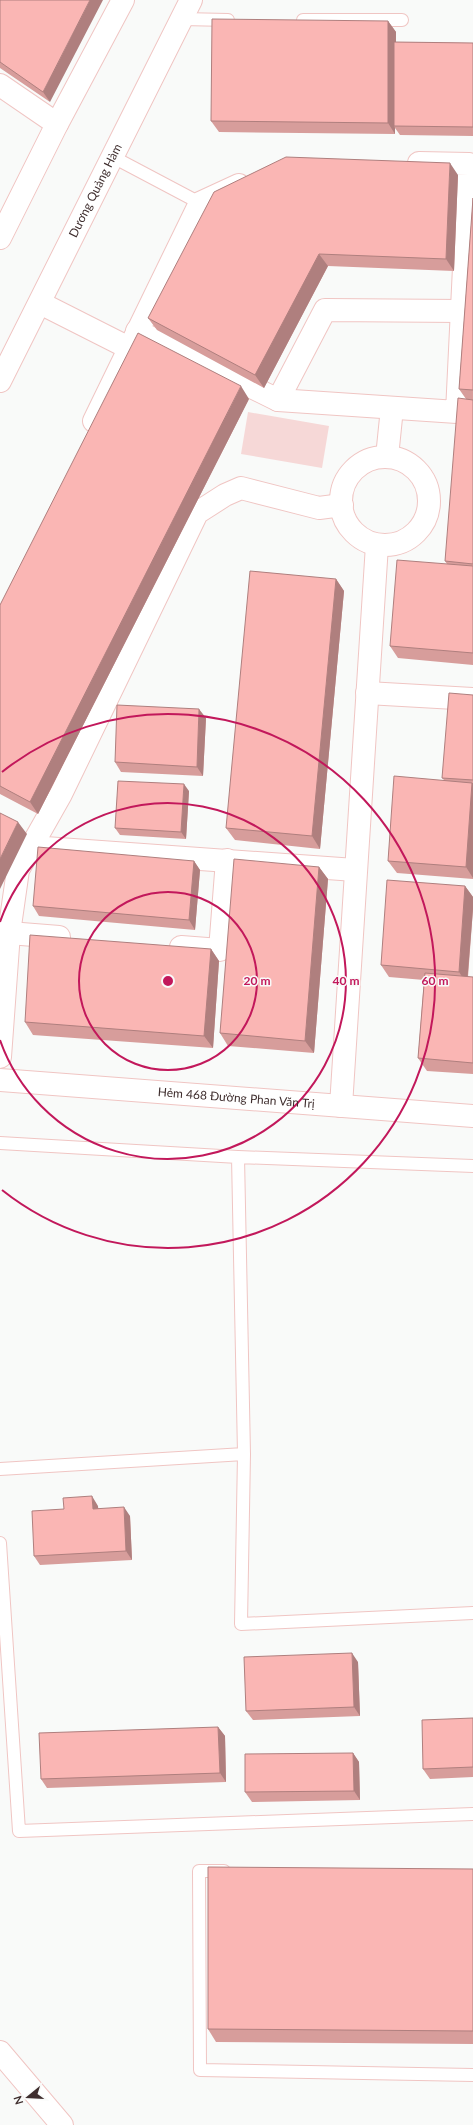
<svg xmlns="http://www.w3.org/2000/svg" width="473" height="2125" font-family="Lato,sans-serif">
<style>
.green{fill:#f6d8d7}
.lines{fill:none;stroke-linecap:round;stroke-linejoin:round}
.lane-casing{stroke:#f0c5c3;stroke-width:14}
.street-casing{stroke:#f0c5c3;stroke-width:24}
.secondary-casing{stroke:#f0c5c3;stroke-width:24}
.lane{stroke:#fff;stroke-width:12}
.street{stroke:#fff;stroke-width:22}
.secondary{stroke:#fff;stroke-width:22}
.wall{fill:#d79d9b}
.shaded-wall{fill:#af7f7e}
.building{fill:#fab6b4;stroke:#af7f7e}
.ring{fill:none;stroke:#c2185b;stroke-width:2}
.labels{text-anchor:middle;stroke-width:3;stroke-linejoin:round;paint-order:stroke}
.street-label{font-size:12px;fill:#3f2e2e;stroke:#f9faf9}
.centre{fill:#c2185b;stroke:#f9faf9;stroke-width:2}
.ring-label{font-size:12px;text-anchor:middle;font-weight:bold;fill:#c2185b;stroke:#f9faf9;stroke-width:3;stroke-linejoin:round;paint-order:stroke}
</style>
<rect width="100%" height="100%" fill="#f9faf9"/>
<path class="green" d="M248 412 329 426 322 468 241 454Z"/>
<g class="lines">
<g class="lane-casing">
<path id="lane" d="M182 19 228 20
M303 20H402
M113 157 200 203
M0 1143 238 1157 473 1166
M238 1157 244 1454 241 1624 473 1613
M0 1469 244 1454
M0 1543 19 1831 473 1814
M224 1871H199L200 2070 473 2075"/>
</g>
<g class="street-casing">
<g id="street">
<path d="M0 85 57 124"/>
<path d="M40 303 129 348"/>
<path d="M137 331 278 400 457 412 469 164 419 163"/>
<path d="M278 400 325 310 462 311"/>
<path d="M94 421 200 203 239 185"/>
<path d="M387 457 392 408"/>
<circle cx="385" cy="501" r="44"/>
<path d="M367 693 473 699"/>
<path d="M45 848 355 870"/>
<path d="M9 933 59 937"/>
<path d="M181 947 220 950 227 860"/>
<path d="M0 1057 9 933 18 870 61 794 197 513 225 495 241 488 319 508 342 505"/>
<path id="s1" d="M0 1080 473 1116"/>
<path d="M341 1106 377 545"/>
<path d="M0 2052 62 2125"/>
</g>
</g>
<g class="secondary-casing">
<g id="secondary">
<path d="M0 238 57 124 123 0"/>
<path id="s2" d="M0 381 191 0"/>
</g>
</g>
<use href="#lane" class="lane"/>
<use href="#street" class="street"/>
<use href="#secondary" class="secondary"/>
</g>
<path class="wall" d="M0 0 50 102 0 68Z
M388 21 396 32V42L473 43V136L400 135 395 128V134L219 132 211 121Z
M458 175 454 271 328 266 264 388 157 330 148 318Z
M473 198V665L398 658 390 646 447 564 445 561 466 399 459 389Z
M249 399 38 814 0 794V605Z
M336 579 344 591 320 849 235 840 226 828Z
M473 695V879L397 873 388 861 444 780 442 778Z
M206 718 203 776 121 772 115 762Z
M189 791 186 839 120 835 115 828Z
M194 861 200 870 195 930 39 916 33 906Z
M319 867 328 879 314 1053 228 1046 220 1033Z
M465 886 473 897V909L468 977H473V1074L427 1071 418 1058 424 980 389 977 381 965Z
M211 949 219 961 213 1048 33 1035 25 1022Z
M98 1506V1508L130 1516 132 1560 40 1565 34 1556 64 1509Z
M358 1662 360 1716 253 1720 246 1711Z
M473 1718V1777L430 1779 423 1769Z
M218 1727 225 1736 226 1782 47 1788 41 1779Z
M353 1753 359 1762 360 1800 252 1802 245 1792Z
M473 1869V2044L216 2042 208 2029Z"/>
<path class="shaded-wall" d="M90 0H103L50 102 43 92Z
M388 21 396 32 395 126H394L395 128V134L388 123Z
M450 163 458 175 454 271 446 259Z
M319 254 328 266 264 388 255 375Z
M241 386 249 399 38 814 30 802Z
M336 579 344 591 320 849 312 836Z
M199 709 206 718 203 776 197 767Z
M472 783H473V878L466 867Z
M184 784 189 791 186 839 181 832Z
M18 822 27 834 0 889V859Z
M194 861 200 870 195 930 189 920Z
M319 867 328 879 314 1053 305 1041Z
M465 886 473 897V909L467 984 459 972Z
M211 949 219 961 213 1048 204 1036Z
M92 1496 98 1506 99 1518 93 1509Z
M124 1507 130 1516 132 1560 126 1551Z
M352 1653 358 1662 360 1716 354 1707Z
M218 1727 225 1736 226 1782 220 1773Z
M353 1753 359 1762 360 1800 354 1791Z"/>
<path class="building" d="M0 0H90L43 92 0 62Z
M212 19 388 21V123L211 121Z
M394 42 473 43V127L394 126Z
M286 157 450 163 446 259 319 254 255 375 148 318 214 192Z
M473 198V390L459 389Z
M138 333 241 386 30 802 0 786V605Z
M458 398 473 400V564L445 561Z
M397 560 473 566V653L390 646Z
M250 571 336 579 312 836 226 828Z
M449 693 473 695V780L442 778Z
M117 705 199 709 197 767 115 762Z
M394 776 472 783 466 867 388 861Z
M118 781 184 784 181 832 115 828Z
M0 813 18 822 0 859Z
M38 847 194 861 189 920 33 906Z
M234 859 319 867 305 1041 220 1033Z
M387 880 465 886 459 972 381 965Z
M30 935 211 949 204 1036 25 1022Z
M425 973 473 977V1063L418 1058Z
M92 1496 93 1509 124 1507 126 1551 34 1556 32 1511 64 1509 63 1498Z
M352 1653 354 1707 246 1711 244 1657Z
M473 1718V1767L423 1769 422 1720Z
M218 1727 220 1773 41 1779 39 1733Z
M353 1753 354 1791 245 1792V1754Z
M208 1867 473 1869V2031L208 2029Z"/>
<g class="ring">
<circle cx="168" cy="981" r="89"/>
<path d="M0 922A178 178 0 1 1 0 1040"/>
<path d="M2 772A267 267 0 1 1 2 1190"/>
</g>
<g class="labels">
<g class="street-label">
<text dy="4" stroke="none"><textPath href="#s2" startOffset="213">Dương Quảng Hàm</textPath></text>
<text dy="4" stroke="none"><textPath href="#s1" startOffset="237">Hẻm 468 Đường Phan Văn Trị</textPath></text>
</g>
</g>
<circle cx="168" cy="981" r="6" class="centre"/>
<g class="ring-label">
<text x="257" y="985">20 m</text>
<text x="346" y="985">40 m</text>
<text x="435" y="985">60 m</text>
</g>
<g transform="translate(28 2097) rotate(252)" stroke="#f9faf9" stroke-width="3" paint-order="stroke">
<path d="M0-3L7 15L0 10L-7 15Z" fill="#3f2e2e"/>
<text y="-6" font-size="11" font-weight="bold" text-anchor="middle" fill="#3f2e2e">N</text>
</g>
</svg>
